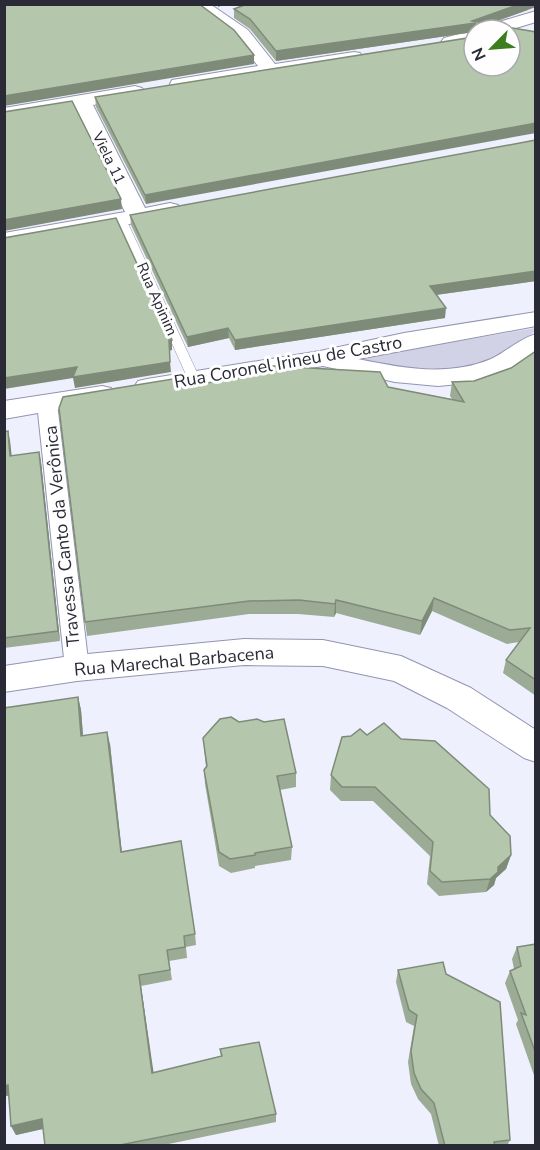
<svg xmlns="http://www.w3.org/2000/svg" width="540" height="1150" font-family="'Nunito Sans',sans-serif">
<style>
.green{fill:#d1d2e6}
.lines{fill:none;stroke-linecap:round;stroke-linejoin:round}
.service-casing{stroke:#9394b1;stroke-width:1}
.pedestrian-casing{stroke:#9394b1;stroke-width:2}
.minor-casing{stroke:#9394b1;stroke-width:2}
.service{fill:#fff;fill-rule:evenodd}
.pedestrian{fill:#fff;fill-rule:evenodd}
.minor{fill:#fff;fill-rule:evenodd}
.wall{fill:#9bab95}
.shaded-wall{fill:#7e8b79}
.building{fill:#b4c7ad;stroke:#7e8b79;stroke-width:1.5}
.labels{text-anchor:middle;stroke-width:6;stroke-linejoin:round;paint-order:stroke}
.far-street-label{font-size:15px;fill:#292a35;stroke:#fefefe}
.street-label{font-size:18px;fill:#292a35;stroke:#fefefe}
</style>
<rect width="100%" height="100%" fill="#eff0fd"/>
<path class="green" d="M535 328V331C467 387 429 372 349 359Z"/>
<g class="lines">
<g class="service-casing">
<path id="service" d="M121 216 126 219 200 379 199 382 194 383 188 379 116 219Z"/>
</g>
<g class="pedestrian-casing">
<path id="pedestrian" d="M47 397 54 398 57 403 89 668 86 675 77 678 68 675 65 668 37 403 40 398Z"/>
</g>
<g class="minor-casing">
<path id="minor" d="M190 4H210L248 30 275 64 354 52 360 53 363 57 360 61 354 62 179 90 172 88 170 84 172 80 258 66 236 38Z
M536 11V22L509 30H482L485 26Z
M474 30V41L450 47 444 46 441 42 444 38Z
M135 86 142 88 145 92 142 96 93 105 145 208 170 203 178 205 181 210 178 215 4 247V233L125 212 75 108 4 120V108Z
M536 312V326L358 359C402 368 448 377 491 359 506 352 519 339 536 334V354L509 370 489 378 459 384 438 386 395 382 323 366 147 395 138 393 134 387 138 381 147 379 320 351 404 333Z
M102 386 111 388 115 394 111 400 4 419V401Z
M244 639 323 640 401 656 471 688 536 730V762L524 758 447 708 394 681 323 666 244 665 77 681 4 692V666L77 655Z"/>
</g>
<use href="#service" class="service"/>
<use href="#pedestrian" class="pedestrian"/>
<use href="#minor" class="minor"/>
</g>
<path class="wall" d="M234 9 528 10 489 24 536 32 146 204 96 107 95 97 474 37 510 30H474V32L276 61 250 29 234 18Z
M536 140V281L436 295 445 318 235 350 229 338 188 347 131 225 130 215Z
M536 351V696L503 673 506 660 519 642 507 644 432 611 420 635 336 613 334 617 298 614H249L87 636 85 622 189 386 251 375V366L388 387 452 399 450 396 452 382 474 381 511 368Z
M4 432 10 441 11 456 39 452 41 462 60 641 4 648Z
M78 697 81 710 83 735 110 744 122 852 195 934 196 945 186 947 187 958 169 961 172 980 141 986 153 1073 221 1056 220 1049 276 1114V1122L159 1146H45L43 1129 16 1135 11 1126Z
M367 735 401 739 490 815 511 855 506 869 496 878 494 885 486 892 439 896 427 884 430 856 373 801H341L330 790 331 775Z
M203 738 296 773V787L280 790 292 847 291 860 255 866V868L231 873 219 866 205 784 204 770 206 767Z
M536 944V1081L516 1024 518 1020 505 983 510 971 514 969 512 959 517 947Z
M398 970 446 974 510 1140 507 1146H439L431 1114 418 1099 411 1084 408 1062 414 1026 406 1022 396 982Z"/>
<path class="shaded-wall" d="M218 4H226L218 7Z
M520 4H536V7L477 28V25L475 23 474 32 276 61V51L472 21Z
M254 55V64L4 106V96Z
M536 123V133L146 204 145 195Z
M121 199 122 209 4 231V220Z
M536 271V281L428 296 430 286Z
M446 308 445 318 235 350V340Z
M228 328 229 338 188 347 187 337Z
M169 340H172V350L169 351Z
M170 362 171 372 75 388 73 378 4 389V378L77 367Z
M8 431 10 441 13 466 10 456Z
M39 452 41 462 60 641 58 631Z
M434 598 432 611 420 635 422 621Z
M336 600V613L334 617 335 604Z
M78 697 81 710 84 748 81 736Z
M107 732 110 744 123 864 121 852Z
M511 855 506 869 496 878 494 885 486 892 490 879 498 867Z
M139 975 141 986 155 1082 152 1073Z
M8 1085 13 1094 4 1097V1086Z
M42 1119 47 1128 16 1135 11 1126Z"/>
<path class="building" d="M4 4H199L234 30 254 55 4 96Z
M247 4H520L472 21 536 32V123L145 195 95 97 474 37V66H510V30H477V25L475 23 276 51 250 19 234 9Z
M72 101 121 199 4 220V112Z
M536 140V271L430 286 446 308 235 340 228 328 187 337 130 215Z
M116 218 172 340H169L170 362 73 377 77 367 4 378V238Z
M536 351V680L506 660 530 628 510 630 434 598 422 621 336 600 335 604 299 600 249 601 85 622 59 408 63 397 185 377 189 386 255 375 251 366 257 365 380 372 388 387 464 402 452 382 474 381 511 368Z
M8 431 10 456 39 452 58 631 4 638V432Z
M78 697 81 736 107 732 121 852 181 841 195 934 184 936 185 947 167 950 170 970 139 975 152 1073 222 1056 220 1049 259 1042 276 1114 115 1146H45L42 1119 11 1126 8 1085 4 1086V708Z
M231 717 239 722 257 719 264 722 284 719 296 773 277 776 292 847 255 853V855L230 859 219 852 204 770 207 766 203 738 220 719Z
M384 723 401 739 435 741 489 789 490 815 510 836 511 855 498 867V872L490 879 442 882 430 871 433 842 375 787H342L331 775 342 737 351 736 360 729 367 735Z
M536 944V1054L521 1013 526 1015 510 971 521 966 517 947Z
M443 962 446 974 500 1002 510 1140 494 1142 495 1146H445L434 1103 421 1089 414 1073 411 1051 417 1015 409 1010 398 970Z"/>
<g class="labels">
<g class="far-street-label">
<text transform="translate(109 158) rotate(64)" y="5">Viela 11</text>
<text transform="translate(157 299) rotate(66)" y="5">Rua Apinim</text>
</g>
<g class="street-label">
<text transform="translate(288 362) rotate(-10)" y="6">Rua Coronel Irineu de Castro</text>
<text transform="translate(62 536) rotate(-96)" y="6">Travessa Canto da Verônica</text>
<text transform="translate(174 661) rotate(-5)" y="6">Rua Marechal Barbacena</text>
</g>
</g>
<rect width="540" height="1150" fill="none" stroke="#292a35" stroke-width="12"/>
<g transform="translate(492 48) rotate(245)"><circle r="28" fill="#fefefe" stroke="#a9a9ae" stroke-width="1.5"/>
<path d="M0-4.5L10 22L0 15L-10 22Z" fill="#3c7d1d"/>
<text y="-9" font-size="16" font-weight="bold" text-anchor="middle" fill="#292a35">N</text>
</g>
</svg>
